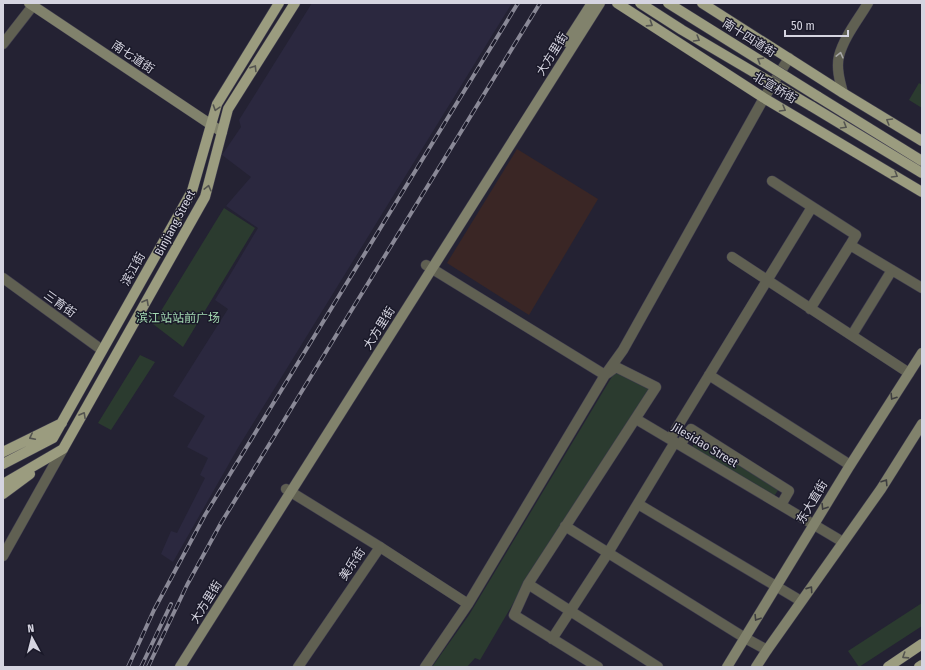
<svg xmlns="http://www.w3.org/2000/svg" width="925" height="670" font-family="'Fira Sans Condensed','Noto Sans SC',sans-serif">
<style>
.built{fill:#2b283f}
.education{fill:#3a2625}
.green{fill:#2b3b2f}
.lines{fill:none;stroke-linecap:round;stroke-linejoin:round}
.minor-casing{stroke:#403e4f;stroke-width:11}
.tertiary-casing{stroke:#403e4f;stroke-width:11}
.secondary-casing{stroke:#403e4f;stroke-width:11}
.primary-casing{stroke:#403e4f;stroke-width:11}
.minor{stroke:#606052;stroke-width:10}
.tertiary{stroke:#606052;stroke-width:10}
.secondary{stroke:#81826c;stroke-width:10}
.primary{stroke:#9b9c7f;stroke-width:10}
.rail-casing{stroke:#8a8997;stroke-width:4}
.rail{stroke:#1a1929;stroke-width:2.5;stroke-dasharray:8;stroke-linecap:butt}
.primary-bridge-casing{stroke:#403e4f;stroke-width:11;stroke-linecap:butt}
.primary-bridge{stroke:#9b9c7f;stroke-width:10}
.oneway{stroke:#545450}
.oneway2{stroke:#a6a6a7}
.oneway3{stroke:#3e3e40}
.labels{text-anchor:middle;stroke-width:3;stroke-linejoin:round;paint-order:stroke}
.street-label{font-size:12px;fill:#d5d4e0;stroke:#1a1929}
.park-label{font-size:12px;fill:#a4dab2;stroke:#1a1929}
</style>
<rect width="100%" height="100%" fill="#242233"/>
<path class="built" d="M312 3H512L239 446 173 562 161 554 171 531 177 533 205 478 200 475 208 458 187 447 205 416 173 396 228 309 215 300 258 228 226 206 251 177 222 155 241 127 239 120Z"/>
<path class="education" d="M517 149 598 199 529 315 447 263Z"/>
<path class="green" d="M919 83 922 85V108L909 100Z
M224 208 255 228 183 347 153 324Z
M140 355 155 362 111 430 98 423Z
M616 370 650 389 524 585 480 660 475 658 467 667H432L469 615Z
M696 439 779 489 772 499 692 448Z
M922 603V626L859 667 848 651Z"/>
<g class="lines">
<g class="minor-casing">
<path id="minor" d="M843 93C840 82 836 68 839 56 844 37 858 20 868 3
M772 181 856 235 850 245 922 288
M732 257 909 373
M426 265 605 375 616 367 656 387 528 584 514 615 598 667
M810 309 850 245
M852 335 892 270
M709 375 850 465
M636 419 843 542
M670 439 812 207
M680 445 691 429 789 491 781 505
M638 504 801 601
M565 526 745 638 767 650
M380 547 468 604
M3 556 63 449
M528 584 658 667
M552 639 608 553 675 442
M425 667 468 604 605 375 623 350 764 98 789 58"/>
</g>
<g class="tertiary-casing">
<path id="tertiary" d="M3 44 35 3
M3 278 102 350
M286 489 380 547 298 667"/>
</g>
<g class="secondary-casing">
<path id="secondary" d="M29 3 222 132
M567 42 592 3
M180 667 600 3
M727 667 849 467 922 353
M756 667 767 650 881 489 922 424"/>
</g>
<g class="primary-casing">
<path id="primary" d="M617 3 764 98 922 192
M702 3 843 93 922 141
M817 96 922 161
M811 106 922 173
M3 452 62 423
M3 464 53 438 192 191 217 104 279 3
M3 484 63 449 205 197 228 109 295 3
M3 494 30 474
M888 667 922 644
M919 667 922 665"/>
</g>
<use href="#minor" class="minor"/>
<use href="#tertiary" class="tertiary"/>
<use href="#secondary" class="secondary"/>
<use href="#primary" class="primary"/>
<g class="rail-casing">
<path id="rail" d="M128 667 154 610 205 515 518 3
M141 667 171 604
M148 667 187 585 221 523 540 3"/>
</g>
<use href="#rail" class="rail"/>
<g class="primary-bridge-casing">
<path id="primary-bridge" d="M640 3 682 30 811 106
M668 3 817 96"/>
</g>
<use href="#primary-bridge" class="primary-bridge"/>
</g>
<defs><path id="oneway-chevron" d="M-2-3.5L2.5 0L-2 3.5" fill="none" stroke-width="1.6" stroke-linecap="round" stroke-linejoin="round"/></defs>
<g class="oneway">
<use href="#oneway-chevron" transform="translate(650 24) rotate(33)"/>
<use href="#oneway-chevron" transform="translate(697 39) rotate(31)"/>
<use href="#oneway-chevron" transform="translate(760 60) rotate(-148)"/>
<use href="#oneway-chevron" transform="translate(254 68) rotate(-58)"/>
<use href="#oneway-chevron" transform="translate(216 108) rotate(108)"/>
<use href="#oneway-chevron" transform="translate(783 109) rotate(30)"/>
<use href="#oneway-chevron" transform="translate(889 121) rotate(-149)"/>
<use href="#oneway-chevron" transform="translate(844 126) rotate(31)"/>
<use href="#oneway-chevron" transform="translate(895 175) rotate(31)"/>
<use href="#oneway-chevron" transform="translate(208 188) rotate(-76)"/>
<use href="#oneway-chevron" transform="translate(146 302) rotate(-61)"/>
<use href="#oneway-chevron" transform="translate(83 415) rotate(-61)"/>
<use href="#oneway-chevron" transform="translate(32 437) rotate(153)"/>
<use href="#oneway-chevron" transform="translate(905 656) rotate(147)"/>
</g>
<use class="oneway2" href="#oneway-chevron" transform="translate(840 55) rotate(-76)"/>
<g class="oneway3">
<use href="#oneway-chevron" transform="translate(893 397) rotate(123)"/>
<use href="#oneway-chevron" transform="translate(885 482) rotate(-57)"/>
<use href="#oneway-chevron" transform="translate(824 507) rotate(122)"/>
<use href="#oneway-chevron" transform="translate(810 589) rotate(-55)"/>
<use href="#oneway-chevron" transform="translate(757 618) rotate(122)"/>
</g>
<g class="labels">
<g class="street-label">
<text transform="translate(749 38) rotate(32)" y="4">南十四道街</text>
<text transform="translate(552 54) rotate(-58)" y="4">大方里街</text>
<text transform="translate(133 57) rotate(34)" y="4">南七道街</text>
<text transform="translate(775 88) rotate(31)" y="4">北宣桥街</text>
<text transform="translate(175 223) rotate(-62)" y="4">Binjiang Street</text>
<text transform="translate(133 269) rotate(-61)" y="4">滨江街</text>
<text transform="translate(60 304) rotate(36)" y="4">三育街</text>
<text transform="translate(379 328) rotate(-58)" y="4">大方里街</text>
<text transform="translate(705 445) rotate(31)" y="4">Jilesidao Street</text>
<text transform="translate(812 502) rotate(-59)" y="4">东大直街</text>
<text transform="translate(352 564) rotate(-56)" y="4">美乐街</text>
<text transform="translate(206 602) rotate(-58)" y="4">大方里街</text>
</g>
<g class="park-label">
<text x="178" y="322">滨江站站前广场</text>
</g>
</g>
<rect width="925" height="670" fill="none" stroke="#d5d4e0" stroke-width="8"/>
<g transform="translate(32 638) rotate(353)" stroke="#1a1929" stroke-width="3" paint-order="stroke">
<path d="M0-3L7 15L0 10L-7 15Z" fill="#d5d4e0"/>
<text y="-6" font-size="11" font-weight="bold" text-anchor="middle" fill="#d5d4e0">N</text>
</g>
<path d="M785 30v6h63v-6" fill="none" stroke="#d5d4e0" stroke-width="2"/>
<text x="791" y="30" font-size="12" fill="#d5d4e0" stroke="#1a1929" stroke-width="3" paint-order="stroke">50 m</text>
</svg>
